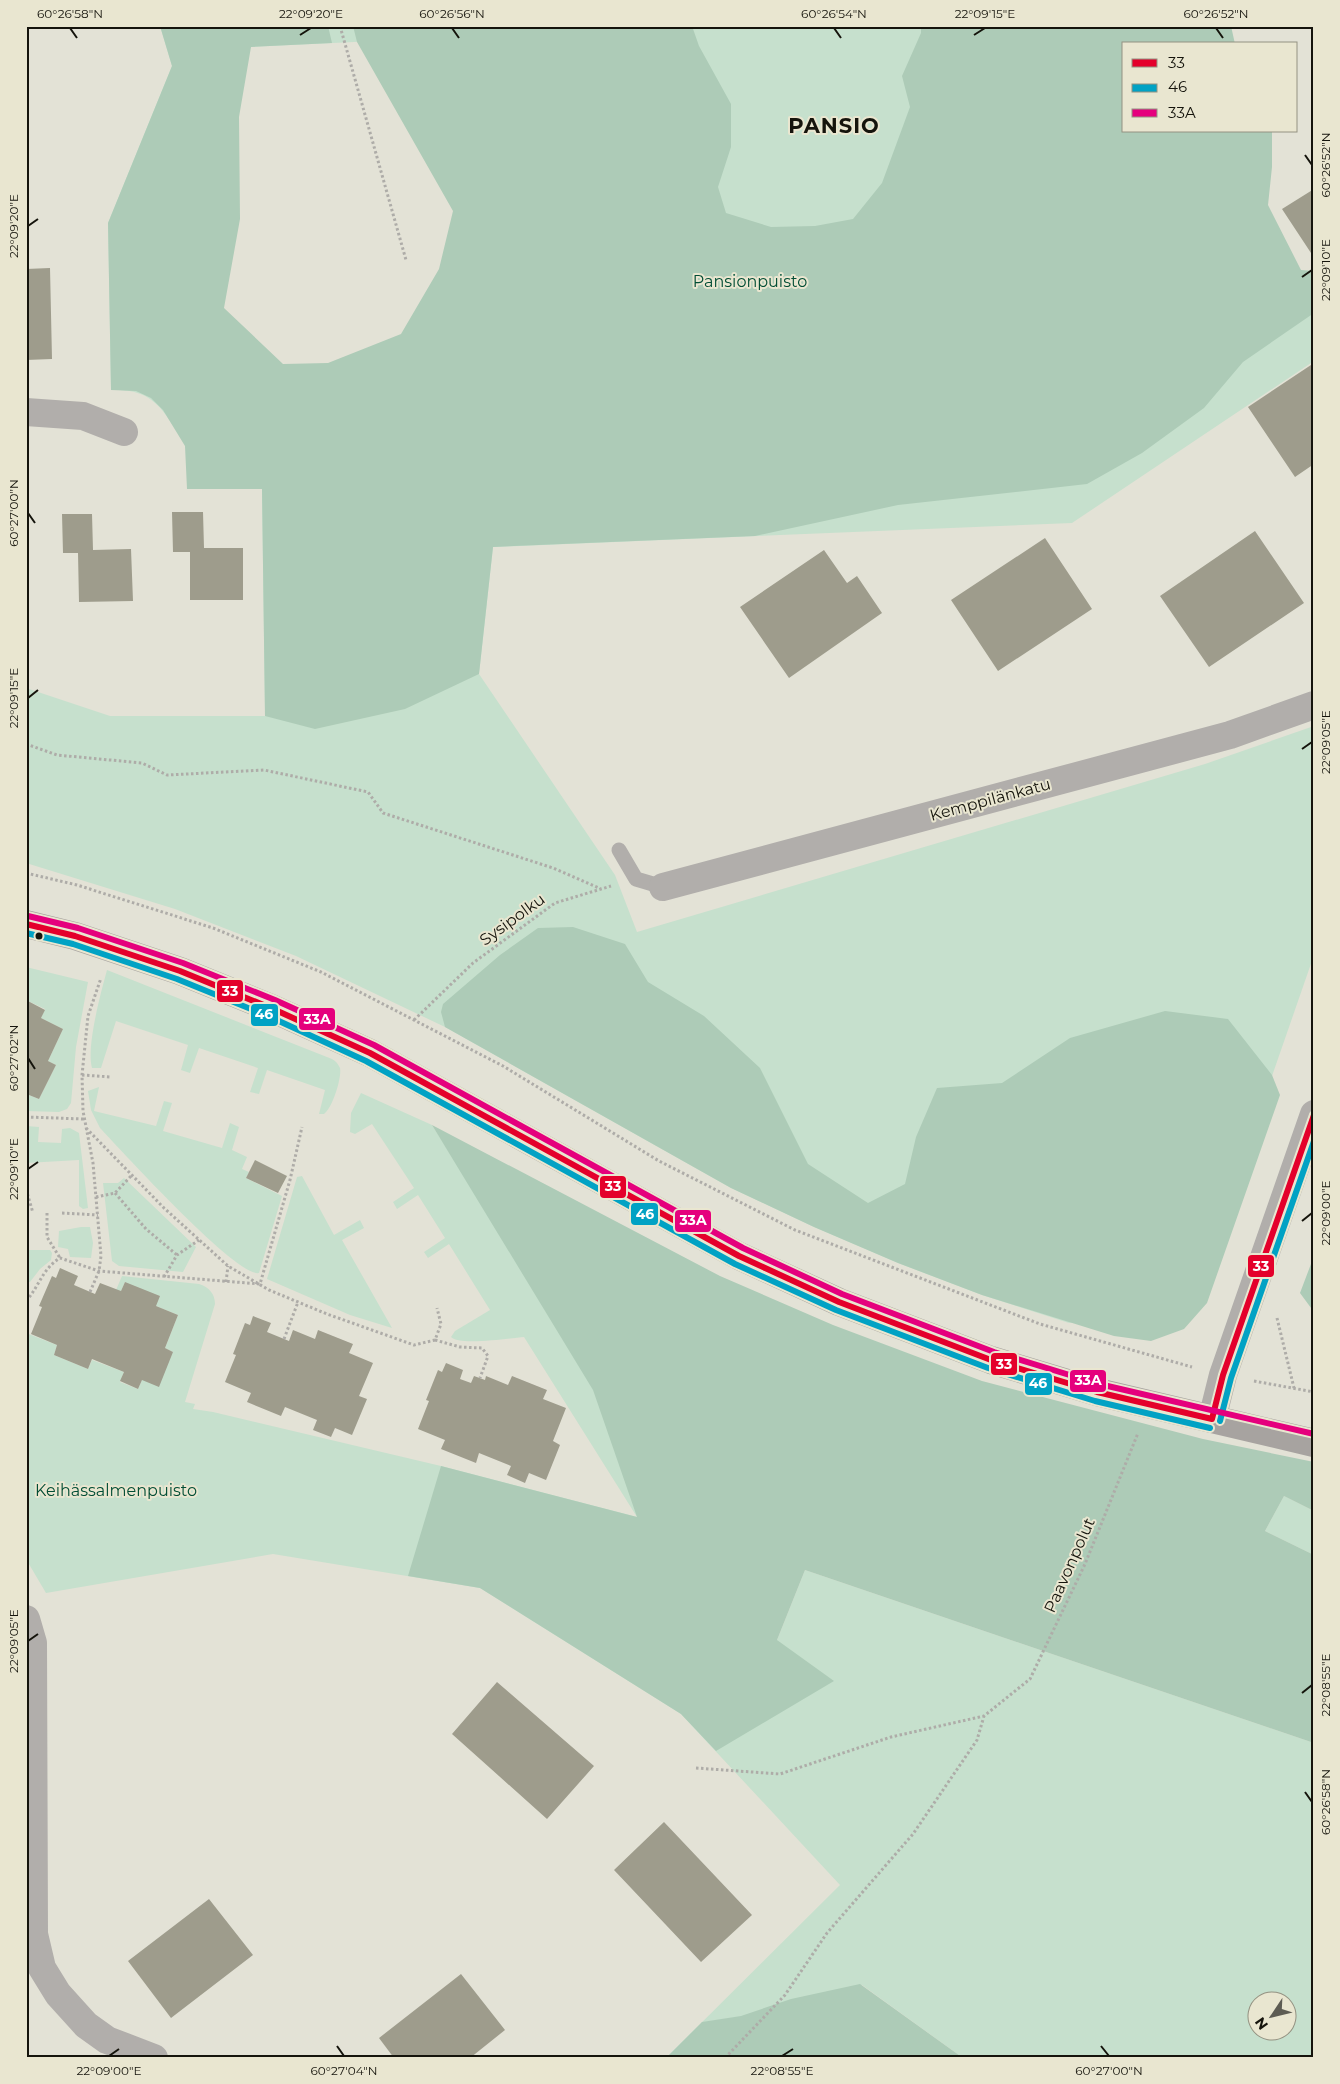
<svg xmlns="http://www.w3.org/2000/svg" width="1340" height="2084" font-family="Montserrat,sans-serif">
<style>
.green{fill:#c6e0cd;fill-rule:evenodd}
.forest{fill:#adcbb7}
.building{fill:#9e9c8c}
.lines{fill:none;stroke-linecap:round;stroke-linejoin:round}
.path{stroke:#aeaca8;stroke-width:3;stroke-dasharray:2.5 2.5;stroke-linecap:butt}
.lane{stroke:#b1aeab;stroke-width:15}
.street{stroke:#b1aeab;stroke-width:28}
.secondary{stroke:#a7a3a0;stroke-width:28}
.bus-1-casing{stroke:#e9e6d0;stroke-width:10}
.bus-2-casing{stroke:#e9e6d0;stroke-width:10}
.bus-3-casing{stroke:#e9e6d0;stroke-width:10}
.bus-1{stroke:#e4002b;stroke-width:6}
.bus-2{stroke:#01a2c4;stroke-width:6}
.bus-3{stroke:#e5007d;stroke-width:6}
.ticks{fill:none;stroke:#15140c;stroke-width:2}
.bus-dot{fill:#15140c;stroke:#e9e6d0;stroke-width:2}
.labels{text-anchor:middle;stroke-width:4;stroke-linejoin:round;paint-order:stroke}
.park-label{font-size:16px;fill:#014d34;stroke:#e9e6d0}
.street-label{font-size:16px;fill:#15140c;stroke:#e9e6d0}
.district-label{font-size:21px;font-weight:bold;letter-spacing:1px;fill:#15140c;stroke:#e9e6d0}
.line-badge{stroke:#e9e6d0;stroke-width:2}
.badge-label{font-size:14px;text-anchor:middle;font-weight:bold;fill:#fff}
.neatline{fill:none;stroke:#15140c;stroke-width:2}
.ticks-label{font-size:12px;text-anchor:middle;fill:#15140c}
</style>
<rect width="100%" height="100%" fill="#e3e2d6"/>
<path class="green" d="M160 26H1105L1124 131 1314 312V361L1072 523 493 547 479 674 615 875 637 932 1205 764 1314 726V955L1194 1301 1069 1323 982 1295 898 1263 814 1227 731 1188 445 1027 296 956 175 909 26 863V688L110 716H265L262 489 172 424C156 398 141 389 111 390L108 223 172 66ZM417 39 499 330 271 396 208 330 203 112 251 47Z
M26 967 88 982 76 1047 71 1103 67 1109 59 1112 26 1111V1099L29 1095 39 1099 56 1065 48 1061 63 1029 41 1018 45 1009 26 1000Z
M107 970 332 1059C336 1061 338 1064 340 1068 342 1078 332 1109 324 1114H319L325 1090 267 1070 259 1094 250 1092 258 1068 199 1048 190 1073 181 1070 188 1045 116 1021 101 1068H92C86 1047 101 992 107 970Z
M99 1087 94 1111 156 1126 164 1101 172 1103 163 1131 222 1148 230 1123 239 1127 232 1150 247 1157 242 1169 249 1172 246 1178 282 1196 259 1273C237 1278 120 1149 100 1128L91 1110 88 1091Z
M361 1093 432 1125 797 1703 777 1640 805 1570 1314 1743V2058H963L862 1985 666 2058 840 1885 681 1714 480 1588 273 1554 46 1593 26 1559V1333L57 1345 54 1355 88 1369 92 1360 124 1372 120 1382 138 1389 142 1380 173 1352 165 1348 178 1315 156 1306 125 1282 121 1291 116 1290 122 1276 199 1284C209 1287 215 1294 215 1304L185 1402 195 1404 193 1409 213 1412 441 1466 637 1517 524 1337C510 1338 459 1346 451 1337L455 1331 490 1310 449 1244 428 1258 424 1252 445 1238 418 1195 397 1209 393 1202 414 1188 372 1124 355 1134 350 1132 351 1113ZM1258 2002H1288V2032H1258Z
M26 1126 39 1127 38 1142 61 1143 62 1129 70 1128 79 1133 88 1208 83 1209 79 1206V1160L26 1163Z
M302 1176 334 1235 360 1220 364 1228 342 1240 392 1328 350 1315 267 1279 297 1177Z
M124 1178 196 1247 183 1272 119 1266 112 1261 103 1183H118Z
M81 1227H90L93 1243 91 1258 70 1257 68 1249 58 1247 59 1231Z
M26 1250H50L52 1253 51 1260 40 1269 30 1282 26 1281Z
M1284 1496 1314 1511V1555L1265 1531Z"/>
<path class="forest" d="M160 26H328L332 43 251 47 239 117 240 219 224 308 283 364 328 363 401 334 439 269 453 211 357 42 353 26H692L699 46 731 104V147L718 187 726 213 771 227 815 226 853 219 882 183 910 107 902 76 921 33V26H1231L1235 44H1124V131H1272V167L1268 205 1301 270 1314 271V313L1243 362 1204 408 1142 453 1087 484 898 505 755 536 493 547 479 674 405 709 315 729 265 716 262 489H187L185 446 163 410 151 398 136 391 111 390 108 223 172 66Z
M573 927 625 944 648 982 704 1016 760 1068 808 1164 868 1203 905 1184 916 1137 937 1088 1002 1083 1070 1038 1165 1011 1228 1019 1272 1075 1280 1095 1207 1303 1184 1329 1151 1341 1114 1336 982 1295 898 1263 814 1227 731 1188 445 1027 441 1012 443 1004 500 955 538 928Z
M432 1125 720 1276 833 1325 982 1381 1203 1439 1314 1462V1511L1284 1496 1265 1531 1314 1555V1743L805 1570 777 1640 834 1681 716 1751 681 1714 480 1588 408 1576 441 1466 637 1517 593 1390Z
M1314 1256V1312L1300 1293Z
M860 1984 963 2058H666L702 2022 741 2016 791 1999Z"/>
<path class="building" d="M1314 189V251L1311 253 1282 209Z
M50 268 52 359 26 360V269Z
M1314 363V464L1295 477 1248 407Z
M172 512H203L204 548H243V600H190V552H173Z
M62 514H92L93 550 131 549 133 601 79 602 78 553H63Z
M1255 531 1304 603 1209 667 1160 596Z
M1045 538 1092 609 998 671 951 600Z
M824 550 847 583 857 576 882 613 789 678 740 607Z
M26 1000 45 1010 41 1018 63 1029 48 1061 56 1065 39 1099 29 1095 26 1100Z
M255 1160 287 1176 278 1193 246 1178Z
M60 1268 78 1276 74 1285 95 1294 100 1283 121 1291 125 1282 160 1296 156 1306 178 1315 165 1348 173 1352 159 1387 142 1380 138 1389 120 1381 124 1372 92 1359 88 1369 54 1355 57 1345 31 1334 42 1307 39 1306 52 1276 56 1278Z
M253 1316 271 1323 267 1332 289 1341 293 1330 315 1339 318 1330 353 1344 349 1353 373 1363 359 1396 367 1399 352 1435 335 1428 331 1437 313 1430 317 1420 285 1407 281 1416 247 1402 251 1393 225 1382 236 1355 233 1354 245 1323 250 1325Z
M446 1363 463 1370 460 1379 471 1383 474 1376 485 1380 486 1376 508 1385 512 1376 547 1390 543 1399 566 1408 553 1441 560 1445 546 1480 529 1473 525 1483 507 1475 511 1466 479 1453 476 1463 441 1449 445 1440 418 1429 429 1401 426 1400 438 1370 442 1372Z
M497 1682 594 1766 547 1819 452 1734Z
M664 1822 752 1915 701 1962 614 1870Z
M209 1899 253 1955 171 2018 128 1961Z
M461 1974 505 2030 470 2058H394L379 2038Z"/>
<g class="lines">
<path class="path" d="M340 26 406 260
M26 744 57 755 142 763 167 775 264 770 368 792 383 813 553 868 601 889
M26 873 77 885 213 928 321 972 503 1066 659 1161 795 1230 1040 1324 1192 1367
M414 1020 473 963 555 903 611 886
M82 1075 111 1077
M26 1117 84 1119
M86 1128 164 1208 228 1266 269 1290 327 1314 414 1345 435 1340 441 1324 437 1308
M26 1189 33 1213
M115 1193 146 1229 177 1255
M96 1197 115 1193 132 1175
M47 1213V1237L60 1258
M62 1213 98 1215
M164 1277 177 1255 199 1240
M226 1282 228 1266
M90 1292 99 1271 101 1256 93 1163 83 1111 82 1075 88 1016 101 978
M26 1301C39 1287 42 1269 60 1258L99 1271 260 1284 290 1180 302 1127
M1277 1318 1294 1388
M284 1339 298 1302
M435 1340 460 1347 482 1348 488 1356 480 1378
M1254 1381 1314 1392
M696 1768 780 1774 891 1737 984 1716 1030 1679 1085 1564 1138 1433
M725 2058 785 1995 827 1933 913 1834 977 1740 984 1716"/>
<path class="lane" d="M619 850 636 879 663 887"/>
<path class="street" d="M26 412 83 416 124 432
M663 887 1230 735 1314 705
M1212 1419 1223 1375 1314 1114
M26 1619 33 1643 34 1934 42 1968 58 1994 86 2025 107 2040 154 2058"/>
<path class="secondary" d="M26 924 75 936 180 971 271 1008 370 1053 739 1256 839 1302 991 1360 1097 1392 1314 1443"/>
<g class="bus-1-casing">
<path id="bus-1" d="M26 924 75 936 180 971 271 1008 370 1053 739 1256 839 1302 991 1360 1097 1392 1212 1419
M1212 1419 1223 1375 1314 1115"/>
</g>
<g class="bus-2-casing">
<path id="bus-2" d="M26 933 73 944 177 979 268 1016 366 1061 735 1264 836 1310 988 1368 1095 1401 1210 1428
M1220 1421 1231 1378 1314 1141"/>
</g>
<g class="bus-3-casing">
<path id="bus-3" d="M28 916 78 928 183 963 275 1000 374 1045 743 1248 842 1294 994 1352 1099 1384 1314 1434"/>
</g>
<use href="#bus-1" class="bus-1"/>
<use href="#bus-2" class="bus-2"/>
<use href="#bus-3" class="bus-3"/>
</g>
<path class="ticks" d="M70 28 77 38M452 28 459 38M834 28 841 38M1216 28 1223 38M300 35 311 28M974 35 985 28M1305 155 1312 165M28 226 38 219M1302 277 1312 270M28 513 35 523M28 698 38 690M1302 749 1312 742M28 1058 35 1069M28 1169 38 1162M1302 1221 1312 1213M28 1641 38 1634M1302 1693 1312 1685M1305 1792 1312 1802M337 2046 344 2056M1101 2046 1109 2056M109 2056 119 2049M782 2056 793 2049"/>
<circle class="bus-dot" cx="39" cy="936" r="4.5"/>
<g class="labels">
<g class="park-label">
<text x="750" y="287">Pansionpuisto</text>
<text x="116" y="1496">Keihässalmenpuisto</text>
</g>
<g class="street-label">
<text transform="translate(990 799) rotate(-15)" y="6">Kemppilänkatu</text>
<text transform="translate(512 919) rotate(-36)" y="6">Sysipolku</text>
<text transform="translate(1069 1565) rotate(-66)" y="6">Paavonpolut</text>
</g>
<g class="district-label">
<text x="834" y="133">PANSIO</text>
</g>
</g>
<g class="line-badge">
<rect x="216" y="979" width="28" height="24" rx="5" fill="#e4002b"/>
<rect x="250" y="1003" width="29" height="24" rx="5" fill="#01a2c4"/>
<rect x="298" y="1007" width="38" height="24" rx="5" fill="#e5007d"/>
<rect x="599" y="1175" width="28" height="24" rx="5" fill="#e4002b"/>
<rect x="630" y="1202" width="29" height="24" rx="5" fill="#01a2c4"/>
<rect x="674" y="1209" width="38" height="24" rx="5" fill="#e5007d"/>
<rect x="1247" y="1254" width="28" height="24" rx="5" fill="#e4002b"/>
<rect x="990" y="1352" width="28" height="24" rx="5" fill="#e4002b"/>
<rect x="1069" y="1369" width="38" height="24" rx="5" fill="#e5007d"/>
<rect x="1024" y="1372" width="29" height="24" rx="5" fill="#01a2c4"/>
</g>
<g class="badge-label">
<text x="230" y="996">33</text>
<text x="264" y="1019">46</text>
<text x="317" y="1024">33A</text>
<text x="613" y="1191">33</text>
<text x="645" y="1219">46</text>
<text x="693" y="1225">33A</text>
<text x="1261" y="1271">33</text>
<text x="1004" y="1369">33</text>
<text x="1088" y="1385">33A</text>
<text x="1038" y="1388">46</text>
</g>
<rect width="1340" height="2084" fill="none" stroke="#e9e6d0" stroke-width="55"/>
<rect x="1122" y="42" width="175" height="90" fill="#e9e6d0" stroke="#949282"/>
<rect x="1132" y="59" width="25" height="8" fill="#e4002b" stroke="#949282"/>
<text x="1168" y="68" font-size="15" fill="#15140c">33</text>
<rect x="1132" y="84" width="25" height="8" fill="#01a2c4" stroke="#949282"/>
<text x="1168" y="92" font-size="15" fill="#15140c">46</text>
<rect x="1132" y="109" width="25" height="8" fill="#e5007d" stroke="#949282"/>
<text x="1168" y="118" font-size="15" fill="#15140c">33A</text>
<g transform="translate(1272 2016) rotate(235)"><circle r="24" fill="#e9e6d0" stroke="#949282"/>
<path d="M0-4L9 19L0 12L-9 19Z" fill="#5d5c53"/>
<text y="-8" font-size="14" font-weight="bold" text-anchor="middle" fill="#15140c">N</text>
</g>
<rect x="28" y="28" width="1284" height="2028" class="neatline"/>
<g class="ticks-label">
<text x="70" y="18">60°26'58"N</text>
<text x="311" y="18">22°09'20"E</text>
<text x="452" y="18">60°26'56"N</text>
<text x="834" y="18">60°26'54"N</text>
<text x="985" y="18">22°09'15"E</text>
<text x="1216" y="18">60°26'52"N</text>
<text transform="translate(1326 165) rotate(-90)" y="4">60°26'52"N</text>
<text transform="translate(14 226) rotate(-90)" y="4">22°09'20"E</text>
<text transform="translate(1326 270) rotate(-90)" y="4">22°09'10"E</text>
<text transform="translate(14 513) rotate(-90)" y="4">60°27'00"N</text>
<text transform="translate(14 698) rotate(-90)" y="4">22°09'15"E</text>
<text transform="translate(1326 742) rotate(-90)" y="4">22°09'05"E</text>
<text transform="translate(14 1058) rotate(-90)" y="4">60°27'02"N</text>
<text transform="translate(14 1169) rotate(-90)" y="4">22°09'10"E</text>
<text transform="translate(1326 1213) rotate(-90)" y="4">22°09'00"E</text>
<text transform="translate(14 1641) rotate(-90)" y="4">22°09'05"E</text>
<text transform="translate(1326 1685) rotate(-90)" y="4">22°08'55"E</text>
<text transform="translate(1326 1802) rotate(-90)" y="4">60°26'58"N</text>
<text x="109" y="2075">22°09'00"E</text>
<text x="344" y="2075">60°27'04"N</text>
<text x="782" y="2075">22°08'55"E</text>
<text x="1109" y="2075">60°27'00"N</text>
</g>
</svg>
